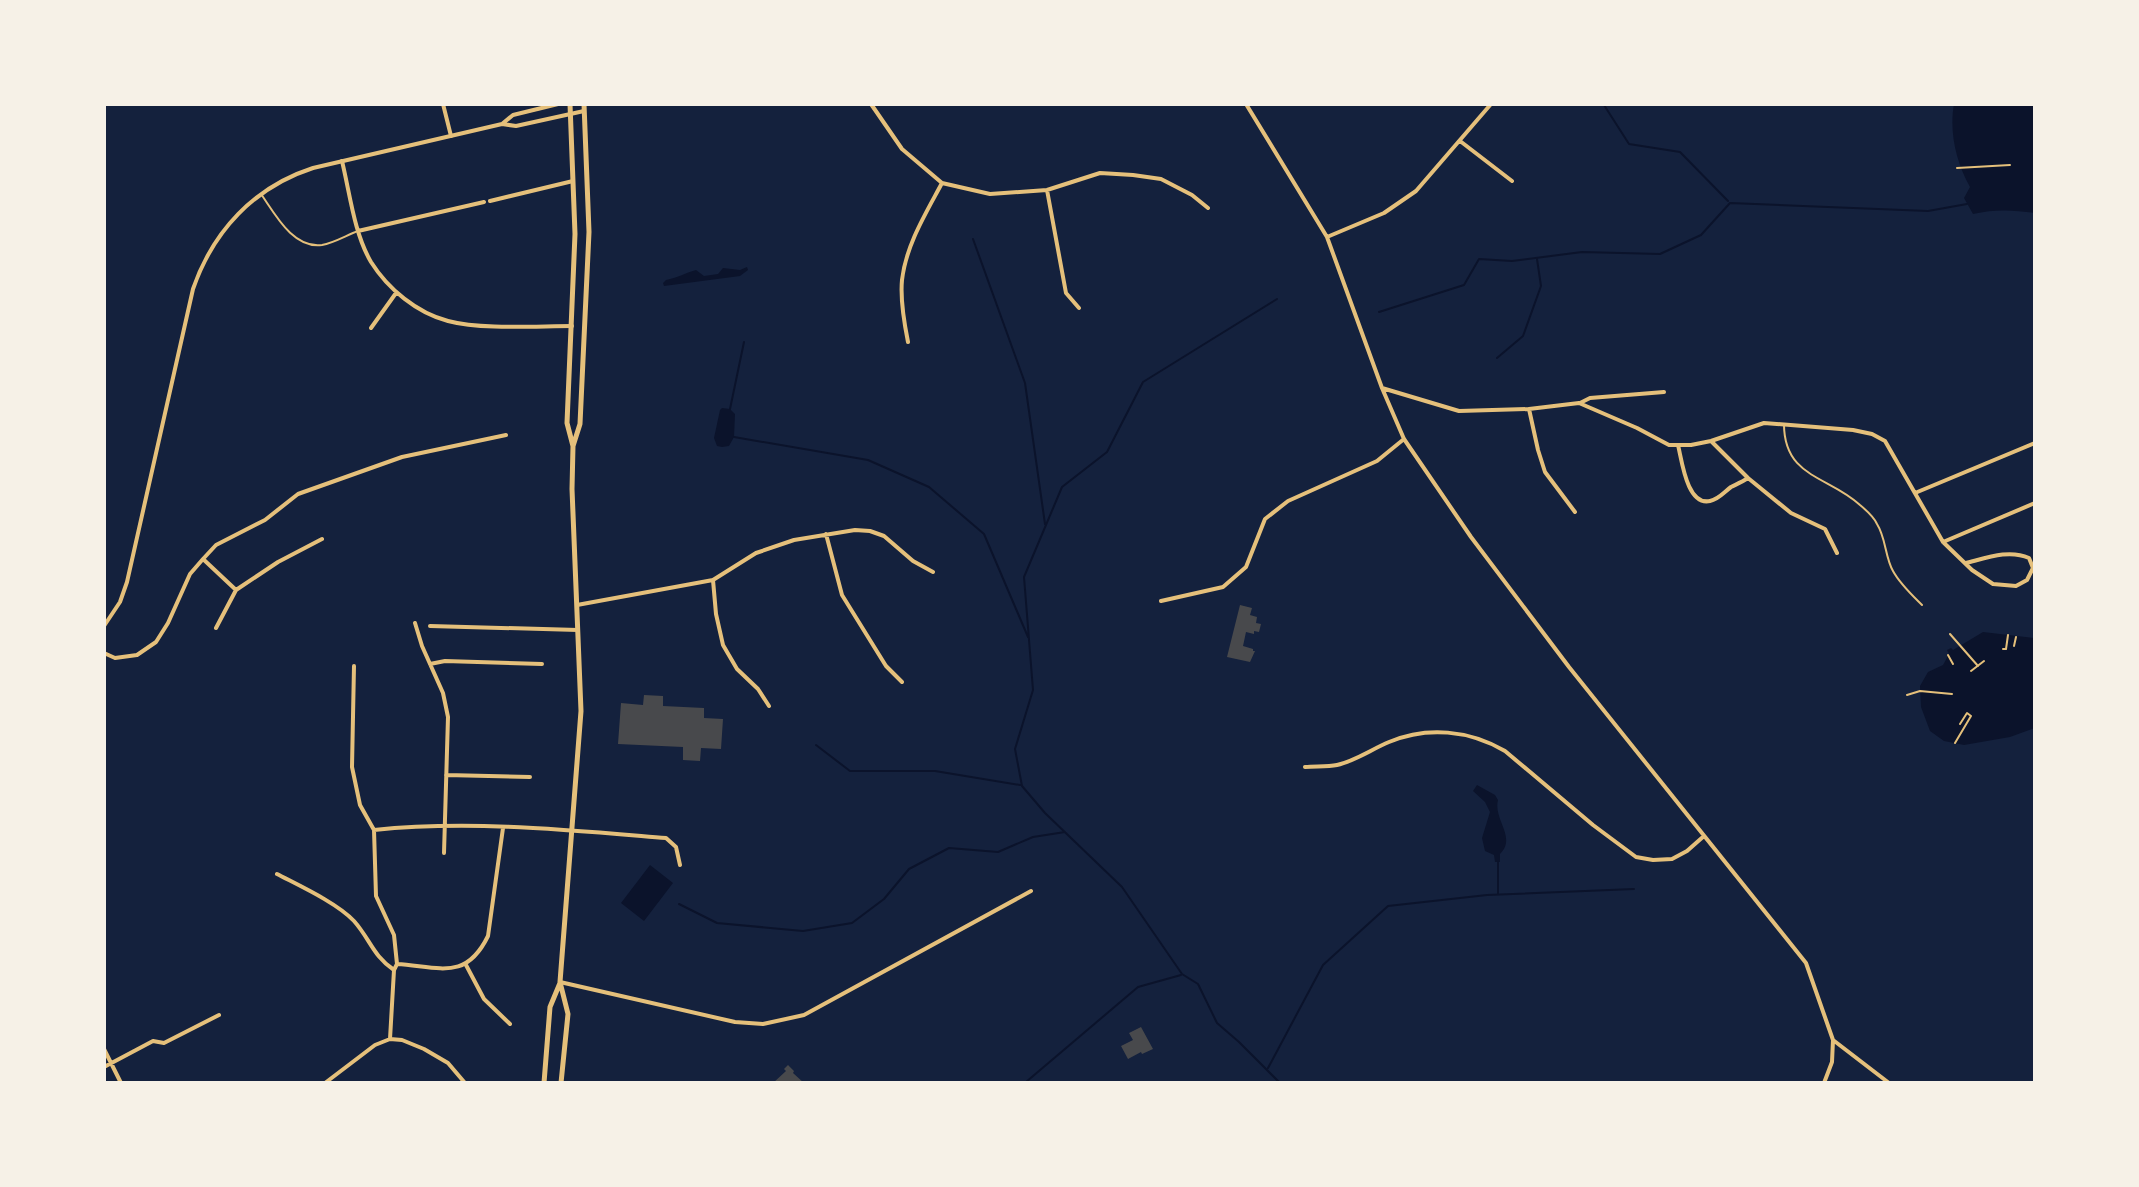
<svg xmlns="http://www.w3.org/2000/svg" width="2139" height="1187" font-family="'Roboto Condensed',sans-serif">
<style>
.water{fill:#0b132b}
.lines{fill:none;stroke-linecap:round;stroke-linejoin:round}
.stream{stroke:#0b132b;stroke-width:2}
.building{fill:#48494c}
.path{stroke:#e5c07b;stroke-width:2}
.service{stroke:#e5c07b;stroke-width:2}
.minor{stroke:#e5c07b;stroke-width:4}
.tertiary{stroke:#e5c07b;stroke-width:4}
.secondary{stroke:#e5c07b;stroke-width:5}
</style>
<rect width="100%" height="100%" fill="#14213d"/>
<path class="water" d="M1954 104H2035V213C2013 210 1995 209 1973 214L1964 198 1970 187C1956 162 1949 132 1954 104Z
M747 267 748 270 740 276 664 286 663 283 666 280C677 278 685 273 696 270L704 276 718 274 723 268 740 270Z
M722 408 730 409 735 414 734 437 729 446 722 447 717 446 714 438 720 410Z
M1983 632 2035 638V728L2010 737 1964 745 1944 741 1930 731 1921 707 1920 686 1928 672 1943 665 1949 654 1947 650 1951 648 1953 650Z
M1477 785 1495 795 1498 800C1493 820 1517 837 1500 854V862H1495L1494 855 1485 851 1482 838 1490 812 1485 802 1473 791Z
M650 865 673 883 644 921 621 903Z"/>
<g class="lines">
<path class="stream" d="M1604 105 1629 144 1680 152 1728 201
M973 239 1025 383 1045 524
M1277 299 1143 382 1107 452 1062 487 1024 577 1033 690 1015 749 1022 786 1045 813 1122 887 1182 974 1198 984 1217 1023 1239 1042 1280 1083
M1379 312 1464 285 1479 259 1512 261 1582 252 1660 254 1701 235 1730 203 1928 211 1967 204
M1497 358 1523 336 1541 286 1537 259
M730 409 744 342
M734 437 868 460 929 487 984 534 1028 637
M816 745 850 771H935L1020 785
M1498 862V893
M679 904 717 923 803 931 852 923 884 899 909 869 949 848 998 852 1033 837 1065 832
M1268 1068 1323 965 1388 906 1487 895 1634 889
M1019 1083 1026 1082 1138 987 1181 975"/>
</g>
<path class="building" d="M1240 605 1252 608 1250 615 1257 617 1256 623 1261 624 1259 632 1254 631V634L1246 632 1243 646 1253 649V651H1255L1250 662 1227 657Z
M644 695 663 696V706L704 708V718L723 719 721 749 701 748 700 761 683 760V747L618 744 621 703 643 705Z
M1141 1027 1153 1049 1142 1054 1141 1052 1128 1059 1121 1046 1133 1040 1129 1033Z
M788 1065 794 1071 793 1073 804 1083H773L786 1071 784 1069Z"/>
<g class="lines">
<path class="path" d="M1957 168 2010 165
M1950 634 1978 666
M2014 646 2016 637
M2003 649H2006L2008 635
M1948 655 1953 664
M1971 671 1984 661
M1907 695 1920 691 1952 694
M1955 743 1971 716 1967 713 1960 724"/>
<path class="service" d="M261 194C275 214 293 249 322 245 334 243 347 235 358 231
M1784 424C1784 478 1829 476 1860 505 1866 510 1874 517 1877 524 1886 538 1885 557 1893 571 1900 584 1912 595 1922 605"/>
<path class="minor" d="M443 104 451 136
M871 104 902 149 942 183 990 194 1047 190 1100 173 1133 175 1161 179 1192 195 1208 208
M1246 104 1327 237 1382 388 1404 439 1471 537 1569 667 1806 963 1833 1040 1889 1083
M1460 141 1512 181
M342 161C350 194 354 233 371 262 388 289 417 313 448 321 482 330 536 326 572 326
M1047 190 1066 293 1079 308
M490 201 573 181
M358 231 484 202
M1327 237 1384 213 1416 191 1491 104
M371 328 396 293
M908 342C904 322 900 300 902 280 906 245 926 213 942 183
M1382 388 1459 411 1529 409 1579 403 1637 428 1669 445H1691L1711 441 1764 423 1853 430 1872 434 1885 441 1943 542 1972 570 1993 584 2016 586 2027 580 2033 568 2029 558C2009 549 1986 558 1966 563
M1580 403 1590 398 1664 392
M1529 409 1538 450 1545 472 1575 512
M1711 441 1748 478 1791 513 1825 529 1837 553
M1678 445C1682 461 1687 506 1710 501 1719 499 1724 492 1731 487 1737 484 1742 482 1748 478
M1915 493 2035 443
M826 534 842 595 886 666 902 682
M1943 542 2035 503
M203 559 236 590
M713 580 716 614 723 645 737 669 758 689 769 706
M1161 601 1223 587 1246 567 1265 519 1288 501 1377 461 1404 439
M577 605 713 580 756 553 794 540 855 530 870 531 884 536 913 561 933 572
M415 623 422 646 443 693 448 717 444 853
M430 626 578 630
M216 628 236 590 278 562 322 539
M104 653 115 658 137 655 156 642 168 623 190 574 203 559 216 545 265 520 298 494 402 457 506 435
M430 664 445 661 542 664
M354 666 352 767 360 805 374 830 376 896 394 935 397 964 394 970 390 1039
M1305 767C1315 766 1327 767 1337 765 1355 761 1372 749 1389 742 1427 726 1469 730 1505 751L1593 825 1636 857 1653 860 1672 859 1687 851 1704 836
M446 775 530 777
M374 830C470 820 569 830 666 838L676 847 680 865
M277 874C300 886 337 903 354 921 370 939 373 956 394 970
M397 964C440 967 466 981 488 936L503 828
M466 965 484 999 510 1024
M560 982 735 1022 763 1024 804 1015 1031 891
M104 1049 121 1083
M104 1067 153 1041 164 1043 219 1015
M325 1083 375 1045 390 1039 402 1040 424 1049 448 1063 465 1083
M1824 1083 1832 1062 1833 1040"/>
<path class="tertiary" d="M502 124 513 115 558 104
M104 626 120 602 127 582 193 289C213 231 254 187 313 168L502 124 516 126 584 111"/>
<path class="secondary" d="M570 104 575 234 567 423 573 446
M544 1083 550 1007 560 983
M561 1083 568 1014 560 982 581 711 572 489 573 446 580 424 589 232 584 104"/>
</g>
<rect width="2139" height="1187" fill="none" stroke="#f6f1e7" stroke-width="212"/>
</svg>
